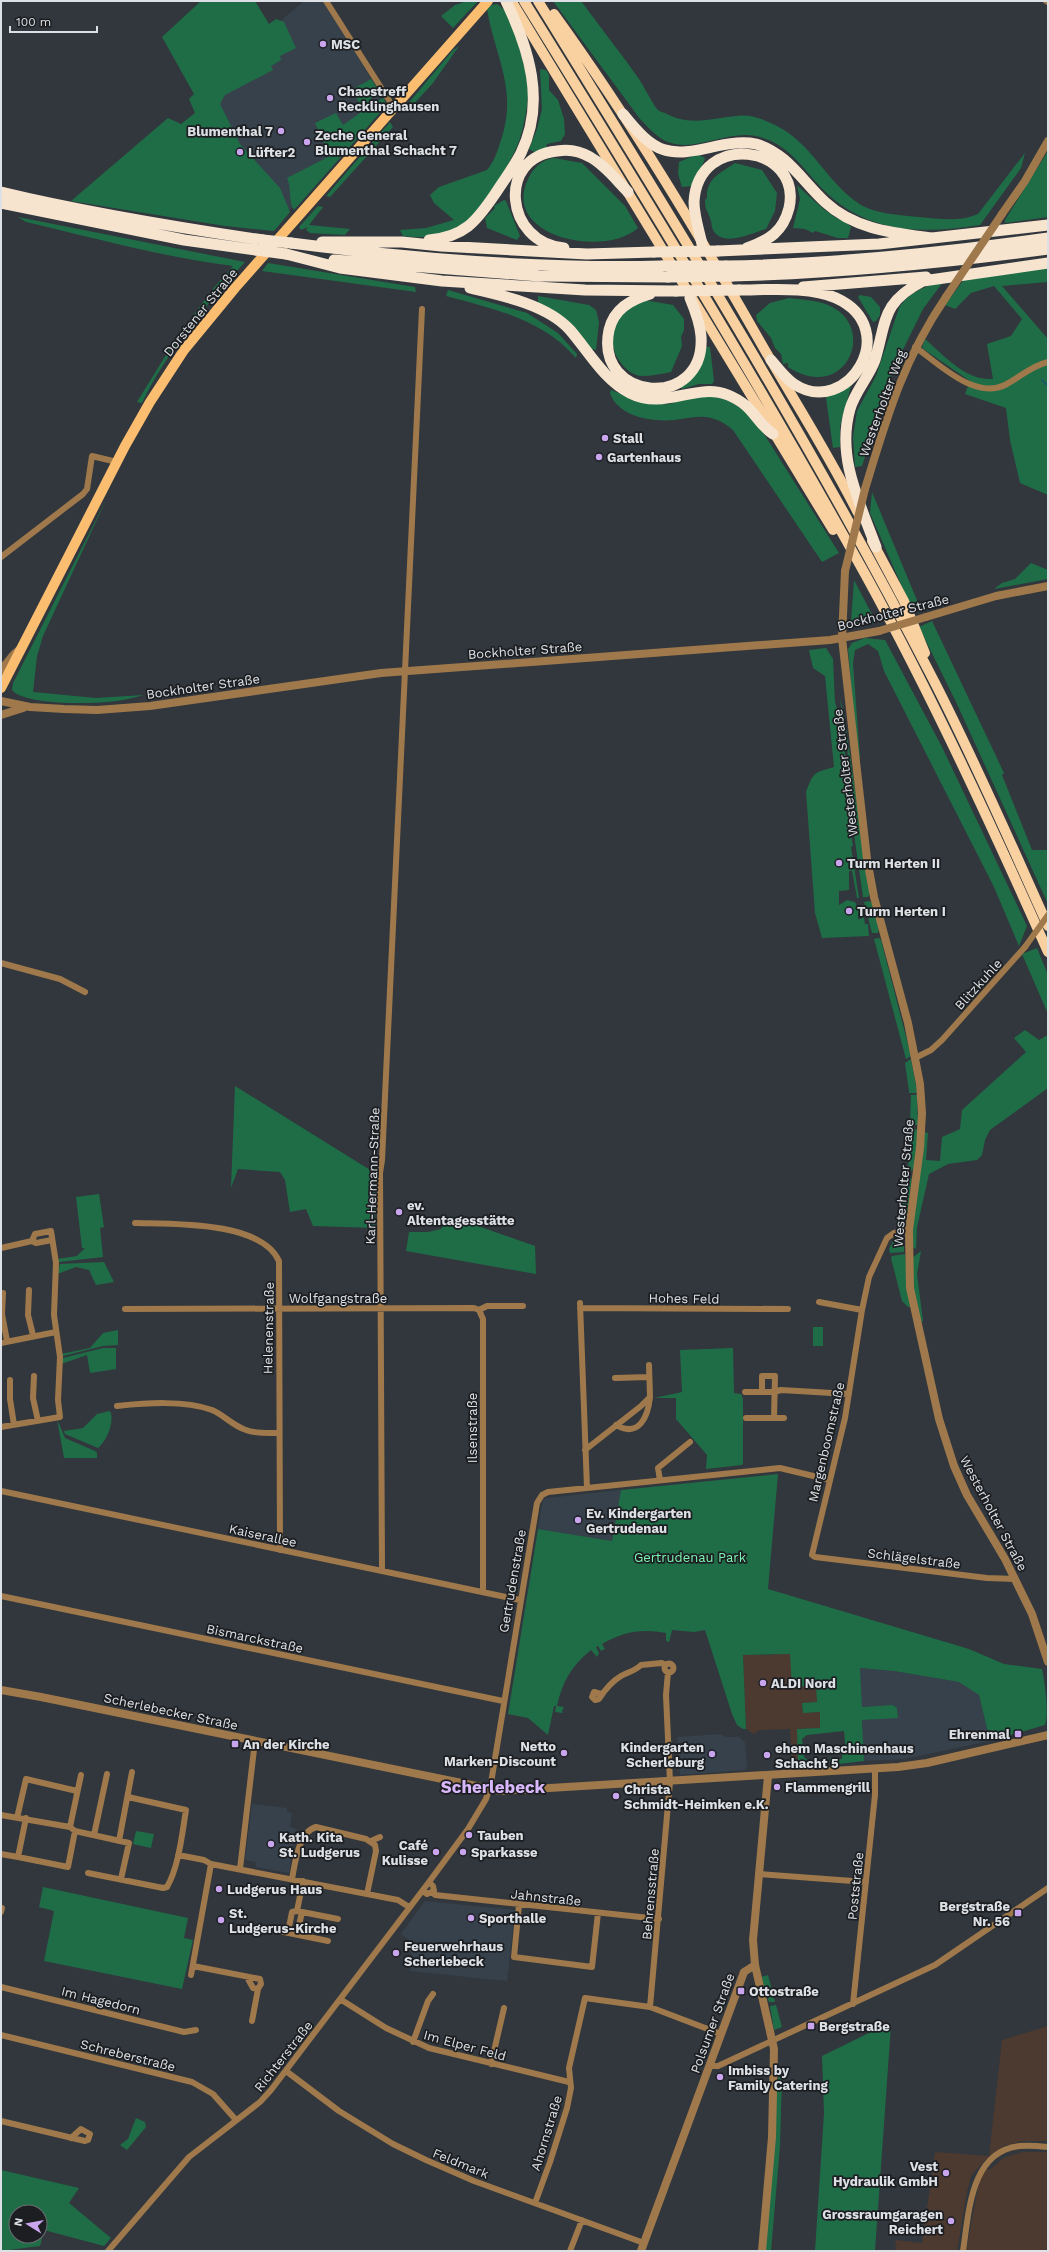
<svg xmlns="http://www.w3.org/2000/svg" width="1049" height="2252" font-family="'Work Sans',sans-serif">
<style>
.commercial{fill:#4c3a30}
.built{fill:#36414b}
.green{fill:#1f6d47;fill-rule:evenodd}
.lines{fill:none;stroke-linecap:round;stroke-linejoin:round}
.stream{stroke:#1b536a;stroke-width:1.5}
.minor{stroke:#9f794b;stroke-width:6}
.tertiary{stroke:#9f794b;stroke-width:8}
.primary{stroke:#fbbd70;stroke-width:10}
.trunk{stroke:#f9d0a0;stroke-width:10}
.motorway{stroke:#f7e4cf;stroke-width:11}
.minor-bridge{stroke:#9f794b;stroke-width:6}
.tertiary-bridge{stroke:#9f794b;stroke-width:8}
.motorway-bridge{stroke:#f7e4cf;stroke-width:11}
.poi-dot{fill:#c9a5ee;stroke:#1c1e21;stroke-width:1.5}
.labels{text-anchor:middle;stroke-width:3.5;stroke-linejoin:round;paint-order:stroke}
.poi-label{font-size:13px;font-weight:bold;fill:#dde1e5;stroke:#1c1e21;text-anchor:start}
.street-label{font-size:13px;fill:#dde1e5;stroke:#1c1e21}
.park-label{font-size:13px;fill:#7cf4b2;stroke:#1c1e21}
.district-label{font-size:17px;font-weight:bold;fill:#d8b7fb;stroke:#1c1e21}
</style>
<rect width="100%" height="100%" fill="#31373d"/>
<path class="commercial" d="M778 1653 790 1654 816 1686 817 1702 802 1703 803 1713 820 1712V1728L797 1729 798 1763 802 1767 789 1768 792 1762 790 1729 760 1730 754 1734 746 1729 743 1655H773Z
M1048 2026V2141H1024L1004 2146 989 2156 978 2168 971 2176 967 2192 957 2251H895L896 2240 922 2243 935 2152 989 2156 1002 2040Z
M1023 2152H1048V2251H966L979 2182 987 2168 989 2170 1005 2157Z"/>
<path class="built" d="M304 1H324L386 104 278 223 194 94Z
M621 1490 612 1541 538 1529 543 1500 547 1498Z
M860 1668 894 1671 959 1682 967 1686 979 1695 990 1741 904 1759 864 1761 862 1720 898 1717 897 1708 893 1705 861 1707Z
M721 1734 726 1737H739L745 1742 747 1766 745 1770 680 1775 677 1737Z
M252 1804 287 1808V1812L292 1813 290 1827 296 1829 289 1873 256 1867 255 1862 245 1860Z
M425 1901 515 1910 507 1981 410 1971 412 1954 405 1948 409 1940 401 1934Z"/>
<path class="green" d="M201 1H255L269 24 276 19 284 22 296 48 280 56 281 60 271 66 273 70 225 95 220 104 240 144 280 188 290 212 274 231 225 226 71 201 168 118 181 124 195 113 189 99 194 94 162 37Z
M468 1H478L453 28 441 16 455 5Z
M553 1H581C600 27 620 52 639 79 643 85 654 106 658 110 660 112 666 113 669 115 692 126 713 118 737 116 750 114 763 119 775 125 811 142 825 180 858 203 874 214 899 215 919 217 939 219 960 222 978 214L1025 153 1021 168 980 225C917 235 861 233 816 182 801 165 788 147 766 139 732 125 698 154 668 142 657 138 648 127 640 119Z
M497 4C512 13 515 30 519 46 523 62 529 79 528 96 527 110 524 125 520 138 514 159 478 218 459 227 441 236 422 239 403 236L400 230 426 228 454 220 434 203 430 195 439 187 487 170C494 162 498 150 501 140 518 89 495 57 487 9L492 5Z
M459 46 433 83 411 107 406 106 453 50Z
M540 69 546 70 549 75V90L558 100 564 119 565 134 561 141 547 144 546 148 536 153 529 149 537 129 542 109Z
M371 79 381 94 378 97 375 95 371 98 374 102 384 98 386 106 294 210C288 202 292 188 287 178L330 156 315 123 336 113 343 125 364 110 351 90Z
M390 122 393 127 330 197 326 196Z
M1048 151V217L1005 223V220Z
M697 154 705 158C703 168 694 175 692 186L682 187 678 174 679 162Z
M554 158 582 163 625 206 638 228C603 259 498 236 529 177 535 166 542 160 554 158Z
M735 163 762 170 777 193 775 211 766 229C752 233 723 248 713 230 711 226 712 222 710 218 707 209 705 210 705 200L707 198C706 178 721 173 735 163Z
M797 185C809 196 820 207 833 216 839 220 846 221 851 227L848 238H838L815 231 813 233 805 229 793 228 800 199Z
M504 200 506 201 520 236 517 240 487 228 485 218 495 208 494 206Z
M318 206 323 207 309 225 350 229 345 235 310 233 306 230 308 227 301 230 299 227Z
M18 217 245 262C207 304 167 351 142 403L137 402 174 342 212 290 233 266C163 257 94 238 26 222Z
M268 263 415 287 416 292 262 271Z
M1048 268V282L1002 286 1048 339V495L1020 483 1010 440 1006 408 965 394 970 381 922 348 925 339C944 355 965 381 993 379L987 344 1011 336 1022 319 994 286 971 293 955 309 945 305 965 278Z
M943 282 923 309 892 372 862 466 855 467 853 437 857 411 876 376 899 308C909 292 925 286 943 282Z
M448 290 527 313 558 333 577 354 576 358C542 319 494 309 446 296Z
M860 295 871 297 880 307V315L876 321 873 322 858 297Z
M538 296 589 305 596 310 599 322 596 350 592 349 570 324 538 303Z
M789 298C804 300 820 300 834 308 876 332 844 403 788 367V363L783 364 781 354 775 348 771 338 757 321 756 315 770 303Z
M644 300 673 305 684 319V330L681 337 682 346 671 372C662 374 651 376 641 376 633 375 625 369 621 363 602 339 618 309 644 300Z
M706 347H710L714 381 712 384H699L682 389 680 386 700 369Z
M851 386 840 427V447L833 448 826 398 829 394Z
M611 390C628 397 643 403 661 404 672 405 681 400 691 397 718 391 734 402 754 418L839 553 822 562 733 430C725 423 716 418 705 417 694 416 685 419 674 420 652 422 618 417 610 393Z
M872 492 921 610 913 612 870 513Z
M107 498 43 636 37 656 33 692 96 698 144 695C135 697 125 700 116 701 96 704 25 706 12 690L13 683Z
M1031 563 1048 570V579L994 589 1002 583 1015 579Z
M854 580 876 622C867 627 860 625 851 622Z
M932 621 1004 773 1002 775 1032 850H1048V904L957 704 919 627Z
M865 638 885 640 942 747 1027 926 1019 946 994 887 884 671 878 651 868 644 855 650 853 663 860 758H857L848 649 852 643Z
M826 648 833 659 835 702 841 722 852 808 850 828 853 846 851 847 859 898H857L852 871H849V890L839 891V905L847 900 855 902 859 910 858 919H861L863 913 865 924H868L869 936 822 938 815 913 806 792C814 771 814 773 834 767L825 676 813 668 809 650Z
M840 698 844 714 870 893 868 897H863L853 827 855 807Z
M869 901 872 903 879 928 878 933H872L864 902Z
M879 938 881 940 911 1056 906 1059 874 939Z
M1037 948 1048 975V1014L1022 954Z
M1025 1030 1039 1040 1048 1035V1088L990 1130 985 1140 982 1155 977 1160 948 1164 929 1174 917 1227 916 1249 914 1248 911 1243 924 1132 928 1133 926 1160 940 1161 942 1137 960 1129 962 1110 1026 1052 1014 1038Z
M911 1059 917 1091 916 1093H909V1091L905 1063Z
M235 1086 375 1173V1228L313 1226 306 1209 290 1212 285 1180 280 1172 238 1169 231 1188Z
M911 1095H917L918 1125H910Z
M912 1128 918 1130 915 1167 911 1171 908 1167Z
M912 1177 907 1215 903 1223 896 1227V1223L908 1182Z
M99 1194 104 1227 100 1228 103 1257 59 1262 57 1259 77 1256 85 1248H82L76 1197Z
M449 1216 535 1246 536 1274 406 1251 409 1232H428L441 1229Z
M895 1237 900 1238 904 1242V1252L890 1253 889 1249Z
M921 1251 917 1274 923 1321 920 1322 913 1286 912 1258Z
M905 1254 910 1307H908L902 1301 891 1258 892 1256Z
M104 1262 114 1282 96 1285 89 1270 76 1267 57 1274 60 1264Z
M813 1327H823V1346H813Z
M118 1330V1345L103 1346 63 1356 61 1354 90 1348 103 1333Z
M103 1348H116V1369L90 1373 87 1355 61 1364 63 1358Z
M733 1348 734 1393 741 1394 743 1399V1463L742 1465 706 1469 707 1455 676 1419V1398H654L682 1392 680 1350Z
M110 1411C115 1421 107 1441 98 1448L65 1434 64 1431 83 1428 97 1414Z
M57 1419 65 1438 95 1451 97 1453V1458H64Z
M778 1474 768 1589 969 1649 1004 1664 1042 1669C1045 1682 1049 1714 1045 1725L990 1741 979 1695 959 1682 894 1671 860 1668 862 1707 893 1705 897 1708 898 1718 862 1720 864 1761 830 1765V1756L832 1760 842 1759V1754L846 1753 844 1731 807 1735 802 1739 804 1757 810 1762 821 1760 823 1757 824 1766 801 1767 798 1763 797 1729 820 1728V1712L803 1713 802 1703 817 1702 816 1686 792 1687 790 1654 743 1655 746 1729H743L737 1725 732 1714 705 1630 694 1632 672 1630 669 1642 666 1641V1633C642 1628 622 1632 602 1644L605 1649 601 1651 598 1646 596 1647 599 1653 597 1657 591 1650C572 1665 562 1682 557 1706L564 1707 562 1711 563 1713 555 1712 556 1706H554L548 1735 528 1718 508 1714 538 1529 612 1541 621 1490Z
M136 1831 154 1834 151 1848 133 1844Z
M43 1887 188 1918 184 1938 193 1940 182 1989 44 1961 54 1911 39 1907Z
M768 1975 775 2002H769L761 1977Z
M776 2005 782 2027 774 2030 770 2006Z
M891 2025 875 2251H815L824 2113 822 2056 877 2029 878 2030Z
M779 2073 782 2077 780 2146 771 2251H765L776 2089Z
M136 2118 145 2122 146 2127 127 2150 120 2145 128 2139Z
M1 2170 79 2188 69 2203 111 2238 104 2246 44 2230 40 2246 1 2251ZM16 2212H40V2236H16Z"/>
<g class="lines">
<path class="stream" d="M1042 380 1048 386"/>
<path class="minor" d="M326 1 394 108
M1046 1 1048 2
M915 347C938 363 974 400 1005 385 1020 377 1031 366 1048 362
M1 557 83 494 87 489 92 456 117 462
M1 963 60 979 85 992
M915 1058 931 1050 942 1040 1025 947
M135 1223C173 1224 261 1221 279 1261L280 1550
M909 1230 894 1233 887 1238 869 1277 862 1310 845 1418 812 1555 815 1557 987 1578 1015 1579
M32 1241 36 1243 52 1240
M1 1248 32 1241 35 1234 51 1231 56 1263 54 1315 60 1357 58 1400 60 1417 1 1427
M29 1290 28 1315 33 1335
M3 1293 2 1314 7 1341
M819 1302 862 1310
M580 1303 587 1488
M580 1308 788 1309
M125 1309 474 1308 479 1310
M479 1310 483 1319V1592
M479 1310 487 1306H523
M1 1343 56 1332
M34 1376 33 1398 38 1421
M615 1378 649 1377
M10 1380V1399L14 1425
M745 1392H774L781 1390 849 1394
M117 1406C146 1403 184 1400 212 1410 224 1415 233 1426 246 1430 256 1434 268 1433 279 1433
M746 1418H774L775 1376H762V1392
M774 1418H784
M616 1425C639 1438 648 1417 650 1397
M585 1450 641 1406 650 1397 649 1365
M660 1480 658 1468 690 1442
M1 1491 520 1600
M382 1571 380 1173 382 1160 422 309
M1 1596 503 1701
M664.5 1668a4.5 4.5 0 1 1 9 0a4.5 4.5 0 1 1-9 0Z
M601 1694 594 1692 592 1697 595 1700 599 1699C604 1691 611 1682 621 1676 628 1672 635 1671 641 1665L662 1663 665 1665
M1 1815 70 1827 75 1831 129 1843 121 1879
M17 1818 26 1779 77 1791
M26 1818 18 1857 68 1867 75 1831
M70 1827 81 1775
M94 1835 107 1774
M119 1841 132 1772
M371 1841 380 1837
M1 1854 18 1857
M178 1855 204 1860 211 1864 398 1900 409 1907
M240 1869 255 1741
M88 1873 163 1888 167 1887C179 1866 182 1834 186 1810L128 1797
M758 1874 866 1882
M292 1879C295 1864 298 1832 316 1827L366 1839 375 1845 376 1851 367 1894
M423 1891 427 1894 434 1891 433 1886 429 1882
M432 1892 435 1895 659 1919
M519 1905 514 1957 592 1967 598 1913
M297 1911 338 1919
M1 1912 2 1908
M279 1931 328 1941
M288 1932 292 1912 297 1911 303 1881
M297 1934 302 1912
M193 1966 260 1979 261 1984 258 1989 252 2021
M191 1975 211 1864
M247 1977 253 1988 258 1989
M1 1987 184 2032 196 2030
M340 1999 386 2028 429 2048 569 2082
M853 2004 875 1795V1770
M650 2007 670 1782 666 1695 668 1672
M1 2035 192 2082 213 2094 236 2120
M413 2042 428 2001 433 1994
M491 2064 504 2008
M710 2066H718L935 1965 1048 1888
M286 2071 339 2111 393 2144 426 2160 474 2181 644 2243
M1 2121 85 2141 88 2140 90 2134 81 2129 71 2138
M535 2203 550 2162 567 2108 571 2088 569 2068 585 1998 650 2007 721 2034
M108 2251 189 2157 260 2102 271 2090 429 1882 468 1829 486 1799 491 1783 537 1503 542 1495 548 1492 780 1468 830 1480
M570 2251 582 2220
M963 2251C969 2213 970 2151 1020 2146 1029 2145 1039 2146 1048 2147"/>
<path class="tertiary" d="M1002 214 1025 181 1048 141
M865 489C887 417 903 360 946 297
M845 571 842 638 867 859 874 897 908 1023 920 1084 922 1113 920 1148 909 1230 910 1288 939 1419 954 1466 967 1495 1005 1559 1032 1614 1048 1662
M926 617 996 596 1048 586
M1 670 14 654 20 649
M1 701 30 707 64 709 97 710 150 706 381 673 830 640 879 631
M1 715 23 708
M1 1690 41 1697 501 1791 898 1767 927 1763 1048 1735
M641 2251 744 1972 755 1965
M762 2251 772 2137 774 2049 755 1965 753 1940 768 1776"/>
<path class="primary" d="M1 688 125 446 150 402 184 350 235 288 488 1"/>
<path class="trunk" d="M524 1C641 190 757 379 865 574 932 696 991 824 1048 952
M538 1C676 224 814 447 934 681 975 761 1011 844 1048 926
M512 2 833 530
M554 14C632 122 700 236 766 352 798 407 832 460 860 517
M872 541 904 601 925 653"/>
<path class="motorway" d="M623 114C655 154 667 158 717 146 730 143 743 141 756 144 787 153 803 182 825 202 855 230 895 233 933 238
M1 192C88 213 175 227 263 240
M1 203 184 240 256 250
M429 240C464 237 476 222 495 194 504 180 514 167 521 153 546 102 529 49 506 1
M322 242H402L441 246 587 254 654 252
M291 243C414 259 538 269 662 266
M702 244C699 230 694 216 694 202 698 130 803 145 789 208 783 232 769 240 747 248
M564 248C505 243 496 157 557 151 568 149 580 151 590 157 605 165 616 180 628 192
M718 251 879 244 1048 225
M286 254 340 268 442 281 585 290 676 291
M334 260 539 276 668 277
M726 266C833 264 942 253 1048 238
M732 276C838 273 943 263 1048 249
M803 287 926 277
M470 288C501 295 548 305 570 330 589 352 604 380 630 393 665 411 696 382 728 395 755 406 754 421 773 434
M739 290C767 290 810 286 836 298 904 329 847 419 794 384 785 378 778 368 771 360
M650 294C630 300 614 309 609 330 594 402 706 411 701 336 700 323 695 310 690 298
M876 547C860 503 836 457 850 409 855 391 869 377 875 360 887 320 881 303 923 281L1048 263"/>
<path class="minor-bridge" d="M1025 947 1048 915"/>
<path class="tertiary-bridge" d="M946 297 1002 214
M845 571 865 489
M879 631 926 617"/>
<path class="motorway-bridge" d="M263 240 291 243
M256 250 286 254
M654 252 718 251
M662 266H726
M668 277 732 276
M676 291 739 290"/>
</g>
<g class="poi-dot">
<circle cx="323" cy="44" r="4"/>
<circle cx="330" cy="98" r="4"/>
<circle cx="281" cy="131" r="4"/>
<circle cx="307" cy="142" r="4"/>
<circle cx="240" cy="152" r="4"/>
<circle cx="605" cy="438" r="4"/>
<circle cx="599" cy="457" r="4"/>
<circle cx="839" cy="863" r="4"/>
<circle cx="849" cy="911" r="4"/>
<circle cx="399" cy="1212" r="4"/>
<circle cx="578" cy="1520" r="4"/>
<circle cx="763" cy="1683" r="4"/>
<rect x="1014" y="1730" width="8" height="8" rx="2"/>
<rect x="231" y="1740" width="8" height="8" rx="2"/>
<circle cx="564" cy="1753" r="4"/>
<circle cx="712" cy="1754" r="4"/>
<circle cx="767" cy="1755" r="4"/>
<circle cx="777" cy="1787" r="4"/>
<circle cx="616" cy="1796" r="4"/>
<circle cx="469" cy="1835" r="4"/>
<circle cx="271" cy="1844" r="4"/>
<circle cx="436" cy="1852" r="4"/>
<circle cx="463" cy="1852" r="4"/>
<circle cx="219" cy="1889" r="4"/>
<rect x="1014" y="1909" width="8" height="8" rx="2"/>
<circle cx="471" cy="1918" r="4"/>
<circle cx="221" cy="1920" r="4"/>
<circle cx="396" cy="1953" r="4"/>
<rect x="737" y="1987" width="8" height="8" rx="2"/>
<rect x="807" y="2022" width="8" height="8" rx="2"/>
<circle cx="720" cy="2077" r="4"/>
<circle cx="946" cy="2173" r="4"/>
<circle cx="951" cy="2221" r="4"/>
</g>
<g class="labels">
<g class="poi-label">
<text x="331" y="49">MSC</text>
<text x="338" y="96">Chaostreff<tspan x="338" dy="15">Recklinghausen</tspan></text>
<text x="273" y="136" text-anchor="end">Blumenthal 7</text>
<text x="315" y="140">Zeche General<tspan x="315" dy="15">Blumenthal Schacht 7</tspan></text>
<text x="248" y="157">Lüfter2</text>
<text x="613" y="443">Stall</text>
<text x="607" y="462">Gartenhaus</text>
<text x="847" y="868">Turm Herten II</text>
<text x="857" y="916">Turm Herten I</text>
<text x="407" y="1210">ev.<tspan x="407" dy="15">Altentagesstätte</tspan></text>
<text x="586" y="1518">Ev. Kindergarten<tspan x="586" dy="15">Gertrudenau</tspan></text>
<text x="771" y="1688">ALDI Nord</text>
<text x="1010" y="1739" text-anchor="end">Ehrenmal</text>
<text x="243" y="1749">An der Kirche</text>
<text x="556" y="1751" text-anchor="end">Netto<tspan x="556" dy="15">Marken-Discount</tspan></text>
<text x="704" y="1752" text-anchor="end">Kindergarten<tspan x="704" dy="15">Scherleburg</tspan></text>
<text x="775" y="1753">ehem Maschinenhaus<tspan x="775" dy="15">Schacht 5</tspan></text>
<text x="785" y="1792">Flammengrill</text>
<text x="624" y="1794">Christa<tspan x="624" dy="15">Schmidt-Heimken e.K.</tspan></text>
<text x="477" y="1840">Tauben</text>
<text x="279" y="1842">Kath. Kita<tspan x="279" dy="15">St. Ludgerus</tspan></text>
<text x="428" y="1850" text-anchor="end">Café<tspan x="428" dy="15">Kulisse</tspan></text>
<text x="471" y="1857">Sparkasse</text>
<text x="227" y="1894">Ludgerus Haus</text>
<text x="1010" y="1911" text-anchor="end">Bergstraße<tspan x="1010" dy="15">Nr. 56</tspan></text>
<text x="229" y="1918">St.<tspan x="229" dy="15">Ludgerus-Kirche</tspan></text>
<text x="479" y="1923">Sporthalle</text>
<text x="404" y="1951">Feuerwehrhaus<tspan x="404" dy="15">Scherlebeck</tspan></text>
<text x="749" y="1996">Ottostraße</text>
<text x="819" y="2031">Bergstraße</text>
<text x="728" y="2075">Imbiss by<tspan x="728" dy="15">Family Catering</tspan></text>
<text x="938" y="2171" text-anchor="end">Vest<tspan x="938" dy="15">Hydraulik GmbH</tspan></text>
<text x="943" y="2219" text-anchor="end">Grossraumgaragen<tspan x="943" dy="15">Reichert</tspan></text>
</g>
<g class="street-label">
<text transform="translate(200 312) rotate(-51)" y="5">Dorstener Straße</text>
<text transform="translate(882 403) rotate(-70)" y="5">Westerholter Weg</text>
<text transform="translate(893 612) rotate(-14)" y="5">Bockholter Straße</text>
<text transform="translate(525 650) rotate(-4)" y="5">Bockholter Straße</text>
<text transform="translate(203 686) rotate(-8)" y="5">Bockholter Straße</text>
<text transform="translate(845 773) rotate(-97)" y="5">Westerholter Straße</text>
<text transform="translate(978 984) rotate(-48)" y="5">Blitzkuhle</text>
<text transform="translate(372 1176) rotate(-88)" y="5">Karl-Hermann-Straße</text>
<text transform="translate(903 1183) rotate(-85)" y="5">Westerholter Straße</text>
<text x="338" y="1303">Wolfgangstraße</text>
<text transform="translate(684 1298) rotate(1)" y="5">Hohes Feld</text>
<text transform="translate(268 1328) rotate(-89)" y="5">Helenenstraße</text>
<text transform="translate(472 1428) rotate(-90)" y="5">Ilsenstraße</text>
<text transform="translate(826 1442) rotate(-77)" y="5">Margenboomstraße</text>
<text transform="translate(994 1513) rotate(62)" y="5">Westerholter Straße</text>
<text transform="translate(263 1535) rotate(12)" y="5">Kaiserallee</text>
<text transform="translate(914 1558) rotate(7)" y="5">Schlägelstraße</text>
<text transform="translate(512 1581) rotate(-80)" y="5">Gertrudenstraße</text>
<text transform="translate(255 1638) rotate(12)" y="5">Bismarckstraße</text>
<text transform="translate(171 1711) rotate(12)" y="5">Scherlebecker Straße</text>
<text transform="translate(855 1886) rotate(-84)" y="5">Poststraße</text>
<text transform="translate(650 1894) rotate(-85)" y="5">Behrensstraße</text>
<text transform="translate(546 1897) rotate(6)" y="5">Jahnstraße</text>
<text transform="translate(101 2000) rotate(14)" y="5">Im Hagedorn</text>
<text transform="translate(712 2023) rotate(-70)" y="5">Polsumer Straße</text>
<text transform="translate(465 2045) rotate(15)" y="5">Im Elper Feld</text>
<text transform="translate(128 2055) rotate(14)" y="5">Schreberstraße</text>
<text transform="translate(283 2056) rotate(-52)" y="5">Richterstraße</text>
<text transform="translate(546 2133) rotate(-73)" y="5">Ahornstraße</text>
<text transform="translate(461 2163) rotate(22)" y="5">Feldmark</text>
</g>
<g class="park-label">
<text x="690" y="1562">Gertrudenau Park</text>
</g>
<g class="district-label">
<text x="493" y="1793">Scherlebeck</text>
</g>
</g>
<rect width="1049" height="2252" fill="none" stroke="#dde1e5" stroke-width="4"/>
<g transform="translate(28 2224) rotate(281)"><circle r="19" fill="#1c1e21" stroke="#696c6f"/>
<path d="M0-3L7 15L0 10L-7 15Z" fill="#c9a5ee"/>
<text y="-6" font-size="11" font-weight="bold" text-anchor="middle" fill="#dde1e5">N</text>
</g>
<path d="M10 26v6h87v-6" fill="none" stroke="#dde1e5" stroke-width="2"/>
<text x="16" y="26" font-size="12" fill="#dde1e5" stroke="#1c1e21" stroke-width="3" paint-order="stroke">100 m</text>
</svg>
